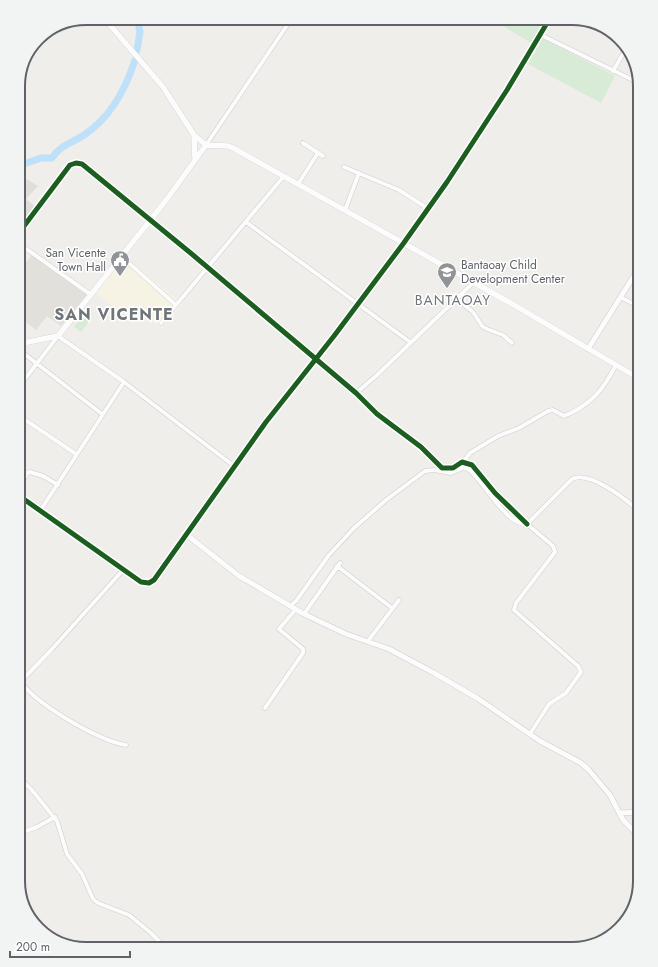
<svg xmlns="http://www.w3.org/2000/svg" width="658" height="967" font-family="Jost,sans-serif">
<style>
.commercial{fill:#f7f3e4}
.industrial{fill:#dfddda}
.education{fill:#e2e0da}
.green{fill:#d8ebd6}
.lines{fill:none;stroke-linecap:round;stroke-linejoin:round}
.river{stroke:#bfe0f9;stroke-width:7}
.minor-casing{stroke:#cbcccc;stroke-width:5}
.tertiary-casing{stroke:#cbcccc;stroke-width:6}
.secondary-casing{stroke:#cacacb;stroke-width:6}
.minor{stroke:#fdfcfc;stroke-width:4}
.tertiary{stroke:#fdfcfc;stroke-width:5}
.secondary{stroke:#fdfcfc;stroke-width:5.5}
.cycleway-casing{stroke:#fff;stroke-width:8}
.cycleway{stroke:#1b5e20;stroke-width:5}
.labels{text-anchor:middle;stroke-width:3;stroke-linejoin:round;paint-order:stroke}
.poi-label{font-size:12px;fill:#5f6368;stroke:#fff;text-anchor:end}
.quarter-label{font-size:14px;letter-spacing:1px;fill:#70757a;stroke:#fff}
.district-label{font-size:16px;font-weight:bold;letter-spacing:1px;fill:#70757a;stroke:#fff}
.rim{fill:none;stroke:#5f6368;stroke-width:2}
</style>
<rect width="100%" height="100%" fill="#efeeea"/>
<path class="commercial" d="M125 256 182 304 162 328 130 306 124 314 96 293Z"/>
<path class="industrial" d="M18 174 38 186 26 199 35 206 25 218 18 213Z"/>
<path class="education" d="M32 255 87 295 61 326 47 316 36 330 18 316V272Z"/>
<path class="green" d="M490 18H539L546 22 533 44Z
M542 38 615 76 601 103 528 64Z
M84 313 91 319 81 332 74 327Z"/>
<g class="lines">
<path class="river" d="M137 50 140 32 137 18
M18 166 41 158H52C60 145 72 143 84 135 110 118 126 88 135 60
M594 943 606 934 613 933"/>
<g class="minor-casing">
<path id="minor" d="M541 35 639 83
M613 71 627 47
M303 143 323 156
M206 145 292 18
M344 167 399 190 427 208
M298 184 318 153
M345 210 359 173
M246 222 410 342
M18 234 70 165 76 163 82 164 193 255 356 393 377 414 421 447 442 468H453L462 462 472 465 495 493 527 524
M18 243 90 294
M403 244C453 169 505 96 550 18
M121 256 176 305
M620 297 640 307
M457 299 473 312 482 326 487 329 503 335 512 343
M161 323 284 176
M18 349 102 414
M18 388 58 336 124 382 234 466
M356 393 376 376 474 282
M18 415 76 454
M464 461 470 453 498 436 519 428 548 411 553 410 564 416C591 405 603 390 616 365
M18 491 27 473 30 472 43 476 58 485
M40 511 124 382
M337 566 392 608
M290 606 296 601 329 555 354 528 386 500 425 471 434 470 451 473 463 468 468 469C484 481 506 526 527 524
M304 614 340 563
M368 641 399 600
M18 679 26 676 52 649 123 570
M19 679C32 702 100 742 126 745
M265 708 303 653V649L279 629 296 609
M530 734 549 704 566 693 581 672 578 666 514 610 516 603 555 552 553 546 527 524 572 479C589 470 628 500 640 513
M18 777 31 789 57 821 67 854 82 874 93 899 98 903 129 915 151 933 167 949
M18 834 37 827 55 817"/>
</g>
<g class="tertiary-casing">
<path id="tertiary" d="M588 349 640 266
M18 495 141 582 149 583 164 567 266 422 334 336 403 244
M187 535 239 576 304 614 346 634 389 649 434 673 477 698 540 741 581 763 588 769 610 795 623 820 640 837
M620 813 640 812"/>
</g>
<g class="secondary-casing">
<path id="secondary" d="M104 18 163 87 194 135 206 145 228 146 235 149 507 301 640 379
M194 135 195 160
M18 344 58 336 167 199 206 145"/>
</g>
<use href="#minor" class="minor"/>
<use href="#tertiary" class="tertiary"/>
<use href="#secondary" class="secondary"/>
<g class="cycleway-casing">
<path id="cycleway" d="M18 234 70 165 76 163 82 164 193 255 356 393 377 414 421 447 442 468H453L462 462 472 465 495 493 527 524
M18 495 141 582 149 583 154 580 266 422 334 336 403 244 447 182 507 90 550 18"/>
</g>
<use href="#cycleway" class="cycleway"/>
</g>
<defs>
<g id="civic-pin" transform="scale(1)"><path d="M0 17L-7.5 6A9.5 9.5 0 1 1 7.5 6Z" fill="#919496" stroke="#fff"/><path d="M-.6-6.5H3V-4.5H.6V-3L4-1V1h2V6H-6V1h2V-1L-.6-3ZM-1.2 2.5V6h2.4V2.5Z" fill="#fff"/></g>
<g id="school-pin" transform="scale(1)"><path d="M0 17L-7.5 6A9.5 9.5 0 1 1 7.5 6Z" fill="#919496" stroke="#fff"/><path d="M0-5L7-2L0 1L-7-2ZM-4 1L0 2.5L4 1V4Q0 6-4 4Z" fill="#fff"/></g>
</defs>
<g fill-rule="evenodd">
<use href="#civic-pin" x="120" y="260"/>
<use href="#school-pin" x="447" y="272"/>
</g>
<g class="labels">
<g class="poi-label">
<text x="106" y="257">San Vicente<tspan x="106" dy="14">Town Hall</tspan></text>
<text x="461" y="269" text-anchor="start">Bantaoay Child<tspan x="461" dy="14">Development Center</tspan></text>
</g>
<g class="quarter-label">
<text x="453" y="305">BANTAOAY</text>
</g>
<g class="district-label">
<text x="114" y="320">SAN VICENTE</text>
</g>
</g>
<path d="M0 0H658V967H0ZM86 25H572A61 61 0 0 1 633 86V881A61 61 0 0 1 572 942H86A61 61 0 0 1 25 881V86A61 61 0 0 1 86 25Z" fill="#f2f3f3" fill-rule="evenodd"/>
<path class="rim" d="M86 25H572A61 61 0 0 1 633 86V881A61 61 0 0 1 572 942H86A61 61 0 0 1 25 881V86A61 61 0 0 1 86 25Z"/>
<path d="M10 951v6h120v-6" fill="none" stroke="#5f6368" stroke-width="2"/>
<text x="16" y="951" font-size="12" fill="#5f6368" stroke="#ffffff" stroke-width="3" paint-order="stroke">200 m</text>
</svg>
